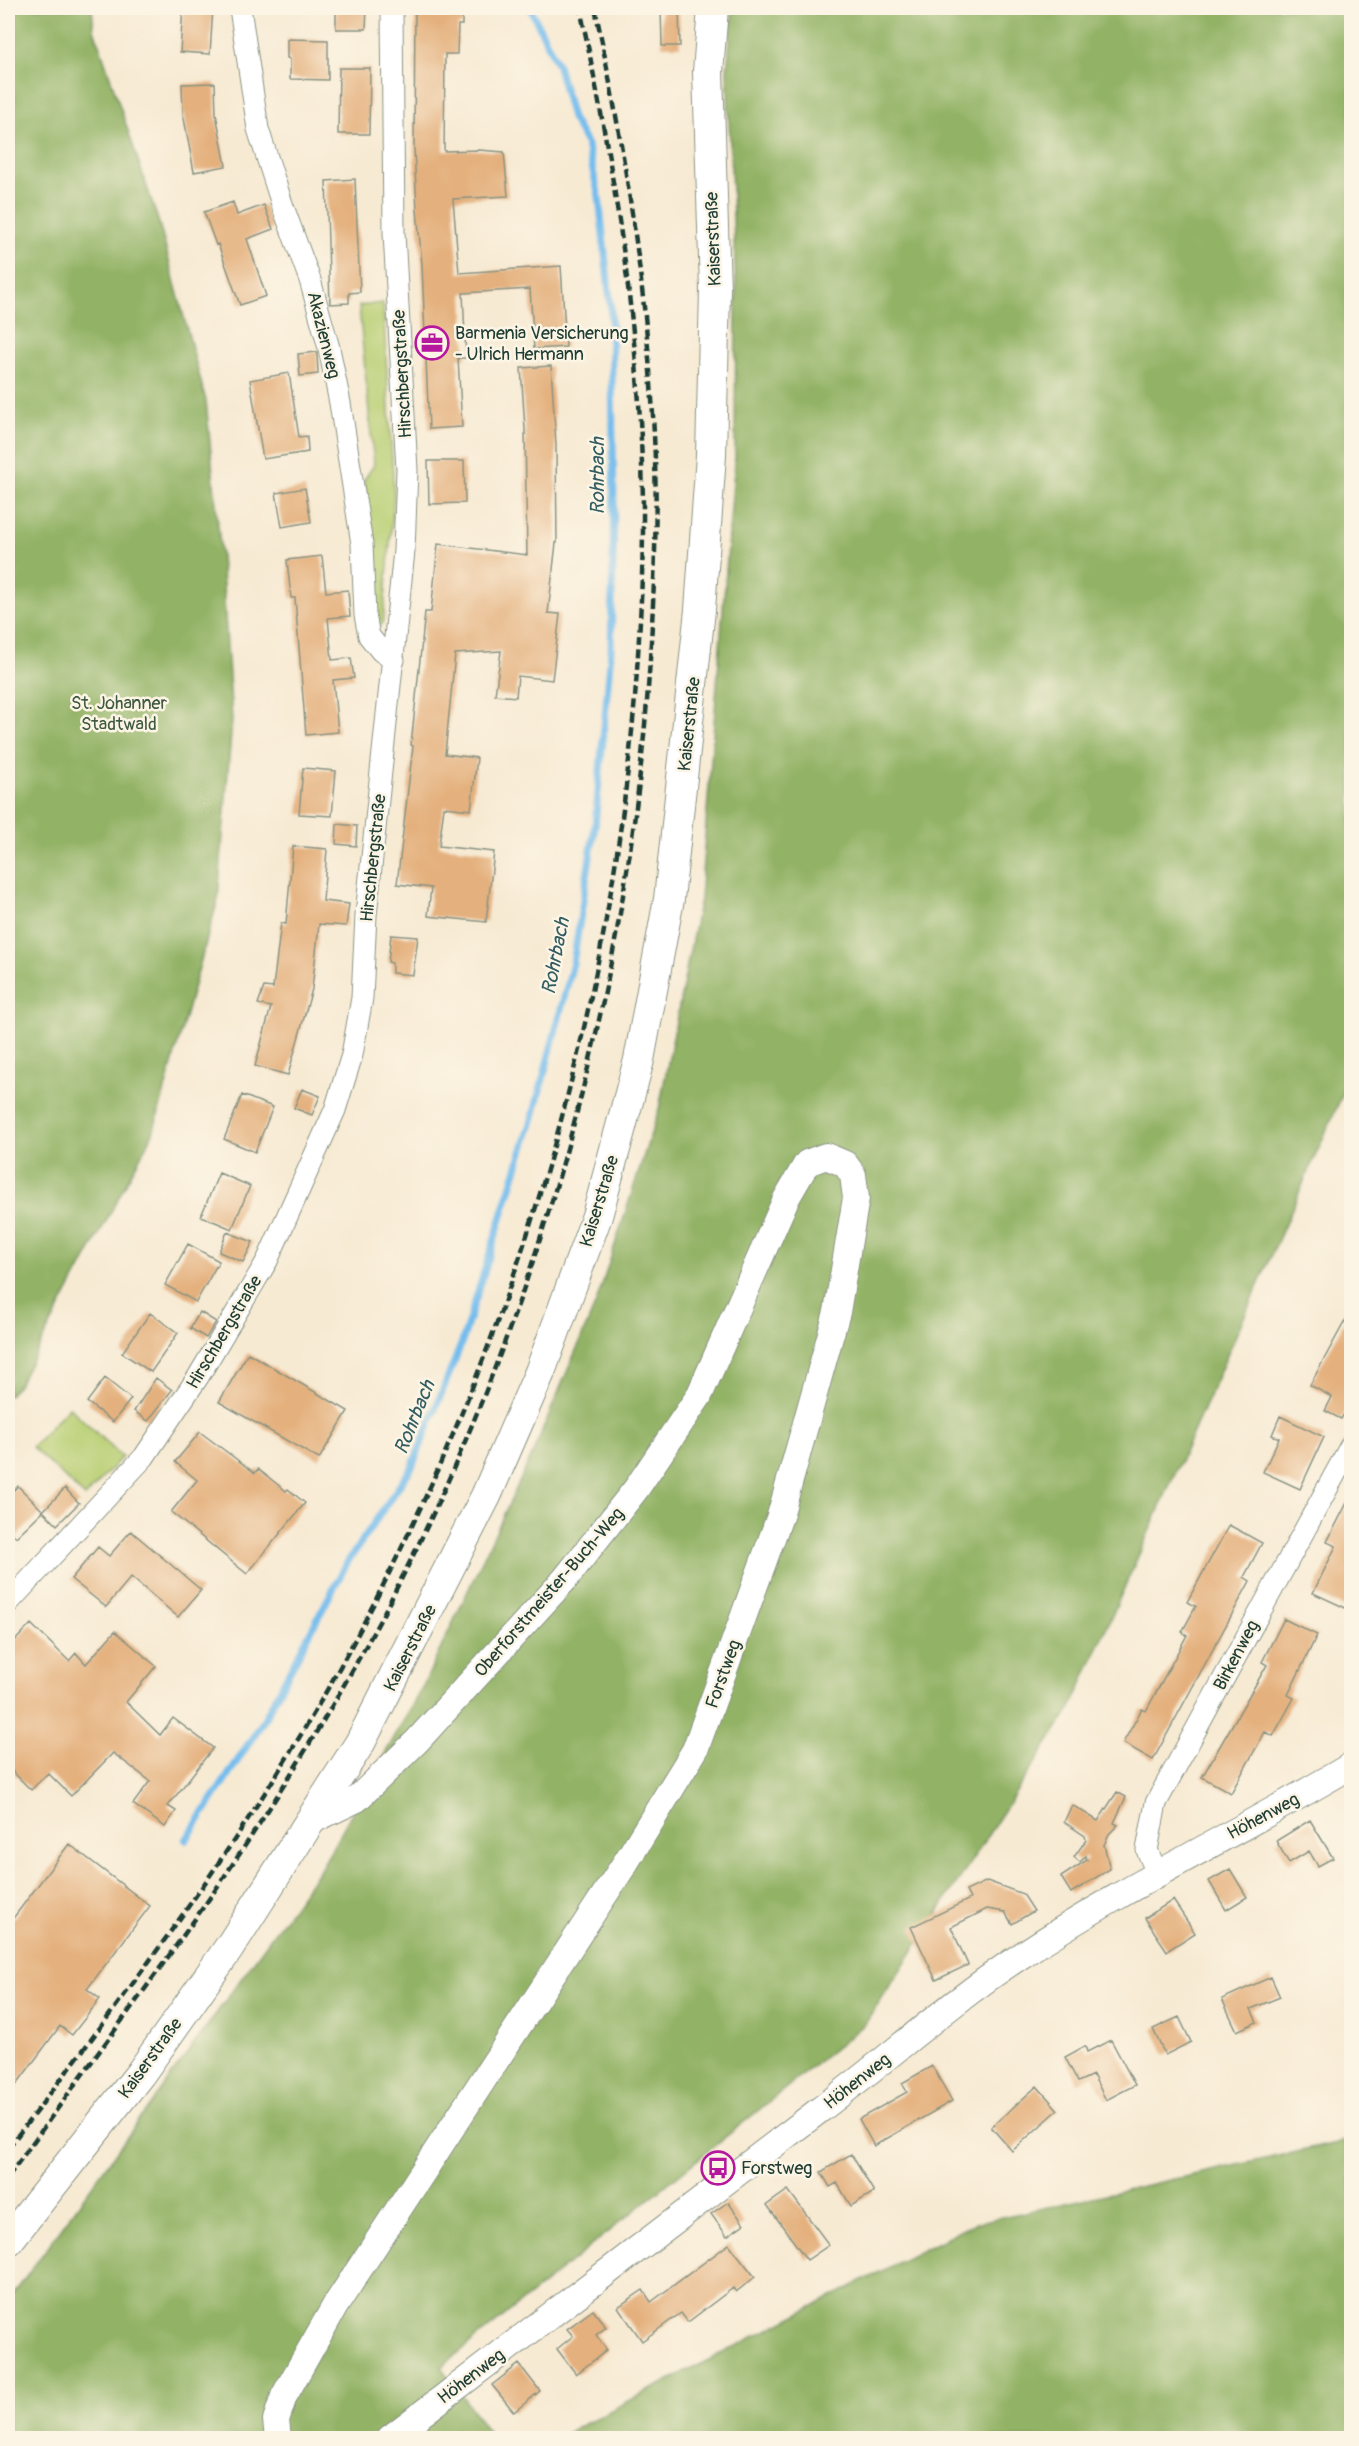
<svg xmlns="http://www.w3.org/2000/svg" width="1359" height="2446" font-family="Pangolin,sans-serif">
<style>
.green{fill:#b8cf73;stroke:#6c8654;stroke-width:1.5}
.forest{fill:#92b265;stroke:#58784c;stroke-width:1.5}
.lines{fill:none;stroke-linecap:round;stroke-linejoin:round}
.stream{stroke:#75bded;stroke-width:7}
.building{fill:#e4b07d}
.minor-casing{stroke:#8b9484;stroke-width:23}
.tertiary-casing{stroke:#8b9484;stroke-width:28}
.secondary-casing{stroke:#8b9484;stroke-width:32}
.minor{stroke:#fff;stroke-width:21}
.tertiary{stroke:#fff;stroke-width:26}
.secondary{stroke:#fff;stroke-width:30}
.rail{stroke:#1f3d34;stroke-width:4.5;stroke-dasharray:9 4.5;stroke-linecap:butt}
.labels{text-anchor:middle;stroke-width:5;stroke-linejoin:round;paint-order:stroke}
.street-label{font-size:18px;fill:#1f3d34;stroke:#fcf5e5}
.poi-label{font-size:18px;fill:#1f3d34;stroke:#fcf5e5;text-anchor:start}
.park-label{font-size:18px;fill:#3e5a41;stroke:#fcf5e5}
.water-label{font-size:20px;font-style:italic;fill:#345d62;stroke:#fcf5e5}
</style>
<rect width="100%" height="100%" fill="#fcf5e5"/>
<filter id="ink" filterUnits="userSpaceOnUse"><feTurbulence type="fractalNoise" baseFrequency=".0167" numOctaves="2"/><feDisplacementMap in="SourceGraphic" scale="12" xChannelSelector="R" yChannelSelector="G"/><feConvolveMatrix kernelMatrix="1 2 1 2 8 2 1 2 1" color-interpolation-filters="sRGB"/></filter>
<filter id="wash" filterUnits="userSpaceOnUse"><feTurbulence type="fractalNoise" baseFrequency=".008" numOctaves="4" result="noise"/><feDisplacementMap in="SourceGraphic" scale="24" xChannelSelector="R" yChannelSelector="G"/><feGaussianBlur stdDeviation="1.35" result="paint"/><feColorMatrix in="noise" values="0 0 0 0 0 0 0 0 0 0 0 0 0 0 0 0 0 1.4 0 .05"/><feComposite in="paint" operator="in"/></filter>
<g filter="url(#wash)">
<rect width="100%" height="100%" fill="#f7ead3"/>
<path class="green" d="M383 303 394 496 383 623 381 625 376 622 364 480 374 465 359 306Z
M69 1407 122 1457 85 1497 32 1447Z"/>
<path class="forest" d="M8 8H92L94 29 159 223 206 401 221 556 232 720 218 899 153 1133 19 1384 8 1396Z
M733 8H1351V1075L1072 1706 865 2024 441 2367 493 2438H8V2302L321 1868 424 1684 531 1457 596 1303 659 1109 700 899 735 458 736 289 727 71Z
M1351 2140V2438H557L975 2223Z"/>
<g class="lines">
<path class="stream" d="M186 1840 262 1723 347 1563 412 1467 462 1342 533 1117 573 963 595 825 611 650 614 503 611 310 599 197 587 145 572 118 558 66 530 8"/>
</g>
<g id="blocks">
<path class="building" d="M183 8H213L210 54 180 52Z
M336 8H367L366 29H336Z
M415 8H462V25H458L457 54H445L444 151 479 150 504 152 508 196 453 199 459 273 561 266 566 347 534 349 530 289 463 293 466 358H458L462 427 429 429 422 265 417 210 414 148Z
M661 8H679L680 46H662Z
M287 39 328 40V80L290 79V59L287 58Z
M339 68H370L369 134H338Z
M215 83 216 114 226 166 194 172 183 113 182 84Z
M355 179 360 292 349 293V303L330 304 326 181Z
M233 202 237 215 264 205 273 229 247 239 266 296 240 305 218 244 216 245 204 212Z
M317 352 318 374 300 376 298 354Z
M551 366 556 445 557 543H556L548 613 560 614 552 680 518 676 516 697 495 695 501 651 455 654 445 754 477 758 471 810 444 807 439 846 494 852 486 922 428 916 431 888 397 884 413 746 411 745 425 612H431L438 544 527 555 525 429 521 368Z
M289 373 299 437 307 436 308 452 263 459 250 380Z
M428 461H464L465 503 429 504Z
M305 488 311 522 282 527 276 493Z
M322 556 326 592 348 590 350 616 328 618 332 660 351 658 354 678 333 680 338 732 306 735 295 598H291L287 560Z
M303 768 336 771 332 816 299 814Z
M337 824 357 826 356 846 336 844Z
M293 846 327 849 323 901 349 904 346 926 319 924 312 989 288 1075 255 1066 271 1007 258 1004 264 987 273 988 281 923 286 924Z
M391 935 418 937 413 975 392 973V963L388 962Z
M302 1089 320 1096 312 1115 294 1108Z
M242 1095 273 1107 255 1152 224 1139Z
M219 1173 250 1186 232 1229 201 1216Z
M227 1232 253 1242 243 1262 219 1252Z
M188 1244 219 1261 196 1302 165 1285Z
M1352 1308V1401L1341 1419 1325 1411 1332 1397 1310 1385Z
M200 1312 216 1322 206 1338 190 1328Z
M150 1313 178 1333 151 1372 122 1353Z
M248 1353 348 1411 319 1459 219 1402Z
M105 1378 131 1399 113 1422 87 1402Z
M156 1378 172 1390 148 1421 134 1411Z
M1280 1416 1324 1437 1300 1489 1263 1472 1279 1438 1272 1435Z
M200 1432 255 1473 258 1469 286 1491 288 1489 305 1503 247 1574 171 1512 197 1480 175 1462Z
M18 1486 43 1511 16 1537 8 1529V1496Z
M65 1488 79 1503 57 1525 43 1511Z
M1352 1493V1611L1313 1593 1336 1546 1327 1542Z
M1229 1525 1262 1543 1244 1577 1250 1581 1153 1760 1123 1743 1142 1709 1146 1711 1187 1635 1182 1632 1196 1606 1187 1602Z
M131 1531 201 1590 178 1617 131 1577 106 1607 71 1579 98 1547 109 1556Z
M1284 1619 1317 1635 1288 1695 1294 1698 1273 1736 1265 1732 1231 1793 1202 1777 1267 1665 1262 1662Z
M31 1624 69 1661 76 1653 86 1664 115 1631 156 1666 126 1702 160 1735 173 1718 213 1748 168 1806 176 1811 165 1827 133 1804 150 1781 113 1753 71 1796 48 1773 31 1790 8 1767V1648Z
M1117 1792 1126 1797 1114 1823 1118 1825 1109 1834 1104 1845 1110 1869 1071 1893 1061 1877 1087 1860 1086 1856 1080 1862 1074 1857 1086 1840 1085 1836 1064 1822 1072 1805 1098 1821Z
M1310 1820 1333 1858 1318 1866 1309 1851 1289 1863 1276 1841Z
M69 1844 150 1906 87 1989 100 1999 72 2035 60 2026 8 2096V1925Z
M1230 1869 1247 1897 1226 1910 1209 1881Z
M987 1881 1023 1894 1034 1911 1012 1924 1005 1912 987 1909 951 1927 968 1965 936 1980 911 1927 970 1899 966 1891Z
M1173 1900 1195 1933 1167 1951 1145 1918Z
M1271 1977 1280 1997 1251 2009 1257 2022 1237 2031 1222 1999Z
M1179 2017 1191 2042 1165 2055 1153 2029Z
M1111 2040 1135 2085 1106 2100 1093 2075 1078 2082 1065 2057 1085 2046 1087 2052Z
M932 2066 952 2101 874 2146 859 2119 907 2092 902 2083Z
M1037 2086 1058 2110 1012 2151 991 2127Z
M851 2154 874 2192 851 2206 837 2183 830 2187 821 2172Z
M788 2190 829 2245 807 2260 767 2205Z
M728 2202 744 2224 727 2236 711 2214Z
M729 2244 755 2277 736 2292 733 2288 688 2322 681 2313 642 2341 618 2307 643 2290 651 2302Z
M593 2310 606 2327 596 2335 607 2350 576 2374 557 2349 573 2336 567 2329Z
M519 2364 540 2391 514 2412 492 2385Z"/>
</g>
</g>
<g filter="url(#ink)">
<use href="#blocks" fill-opacity="0" stroke="#8b9484" stroke-width="1.5"/>
<g class="lines">
<g class="minor-casing">
<path id="minor" d="M240 8 258 129 282 204 310 280 329 348 340 403 362 544 365 615 369 636 381 651 394 660
M8 1603 144 1457 198 1377 267 1261 335 1110 352 1055 362 998 366 915 404 551 407 470 394 233 392 8
M1157 1873 1147 1850 1156 1803 1352 1443"/>
</g>
<g class="tertiary-casing">
<path id="tertiary" d="M278 2438 276 2420 284 2396 335 2306 626 1862 695 1750 780 1516 837 1312 856 1198 853 1175 845 1164 826 1156 807 1163 786 1199 699 1396 636 1489 565 1579 417 1741 357 1799 313 1820
M390 2438C532 2329 675 2221 817 2112 885 2061 948 2004 1019 1957 1126 1886 1242 1831 1352 1765"/>
</g>
<g class="secondary-casing">
<path id="secondary" d="M8 2241 140 2074 229 1948 360 1743 486 1496 540 1372 597 1216 639 1060 669 899 700 610 711 455 715 289 708 72 713 8"/>
</g>
<use href="#minor" class="minor"/>
<use href="#tertiary" class="tertiary"/>
<use href="#secondary" class="secondary"/>
<path class="rail" d="M8 2148C123 1999 238 1848 331 1683 503 1377 609 1035 636 685 641 611 645 539 642 465 637 310 612 159 580 8
M8 2177C78 2079 152 1982 220 1883 271 1808 318 1732 362 1653 528 1355 629 1000 650 659 654 593 657 526 655 460 650 307 626 157 595 8"/>
</g>
</g>
<defs>
<g id="office-ring" transform="scale(1.725)"><circle r="9.5" fill="#fcf5e5" stroke="#b5179e" stroke-width="1.5"/><path d="M-6-3h4V-5.5h4V-3h4V5H-6ZM-1-4.5V-3h2v-1.5ZM-6 0V1H6V0Z" fill="#b5179e"/></g>
<g id="bus-ring" transform="scale(1.725)"><circle r="9.5" fill="#fcf5e5" stroke="#b5179e" stroke-width="1.5"/><path d="M-5-6H5V4H4V6H2V4H-2V6H-4V4H-5ZM-3.5-4V0h7V-4ZM-3.5 1.2v1.5H-2V1.2ZM2 1.2v1.5H3.5V1.2Z" fill="#b5179e"/></g>
</defs>
<g fill-rule="evenodd">
<use href="#office-ring" x="432" y="343"/>
<use href="#bus-ring" x="718" y="2168"/>
</g>
<g class="labels">
<g class="street-label">
<text transform="translate(713 239) rotate(-92)" y="6">Kaiserstraße</text>
<text transform="translate(324 335) rotate(76)" y="6">Akazienweg</text>
<text transform="translate(402 374) rotate(-93)" y="6">Hirschbergstraße</text>
<text transform="translate(689 724) rotate(-84)" y="6">Kaiserstraße</text>
<text transform="translate(373 858) rotate(-84)" y="6">Hirschbergstraße</text>
<text transform="translate(599 1201) rotate(-73)" y="6">Kaiserstraße</text>
<text transform="translate(224 1332) rotate(-59)" y="6">Hirschbergstraße</text>
<text transform="translate(549 1592) rotate(-49)" y="6">Oberforstmeister-Buch-Weg</text>
<text transform="translate(410 1648) rotate(-63)" y="6">Kaiserstraße</text>
<text transform="translate(1236 1655) rotate(-62)" y="6">Birkenweg</text>
<text transform="translate(723 1674) rotate(-70)" y="6">Forstweg</text>
<text transform="translate(1263 1816) rotate(-28)" y="6">Höhenweg</text>
<text transform="translate(150 2058) rotate(-54)" y="6">Kaiserstraße</text>
<text transform="translate(857 2081) rotate(-38)" y="6">Höhenweg</text>
<text transform="translate(471 2376) rotate(-37)" y="6">Höhenweg</text>
</g>
<g class="poi-label">
<text x="455" y="339">Barmenia Versicherung<tspan x="455" dy="21">- Ulrich Hermann</tspan></text>
<text x="741" y="2174">Forstweg</text>
</g>
<g class="park-label">
<text x="119" y="709">St. Johanner<tspan x="119" dy="21">Stadtwald</tspan></text>
</g>
<g class="water-label">
<text transform="translate(597 476) rotate(-90)" y="7">Rohrbach</text>
<text transform="translate(555 956) rotate(-79)" y="7">Rohrbach</text>
<text transform="translate(414 1417) rotate(-68)" y="7">Rohrbach</text>
</g>
</g>
<rect width="1359" height="2446" fill="none" stroke="#fcf5e5" stroke-width="30"/>
</svg>
